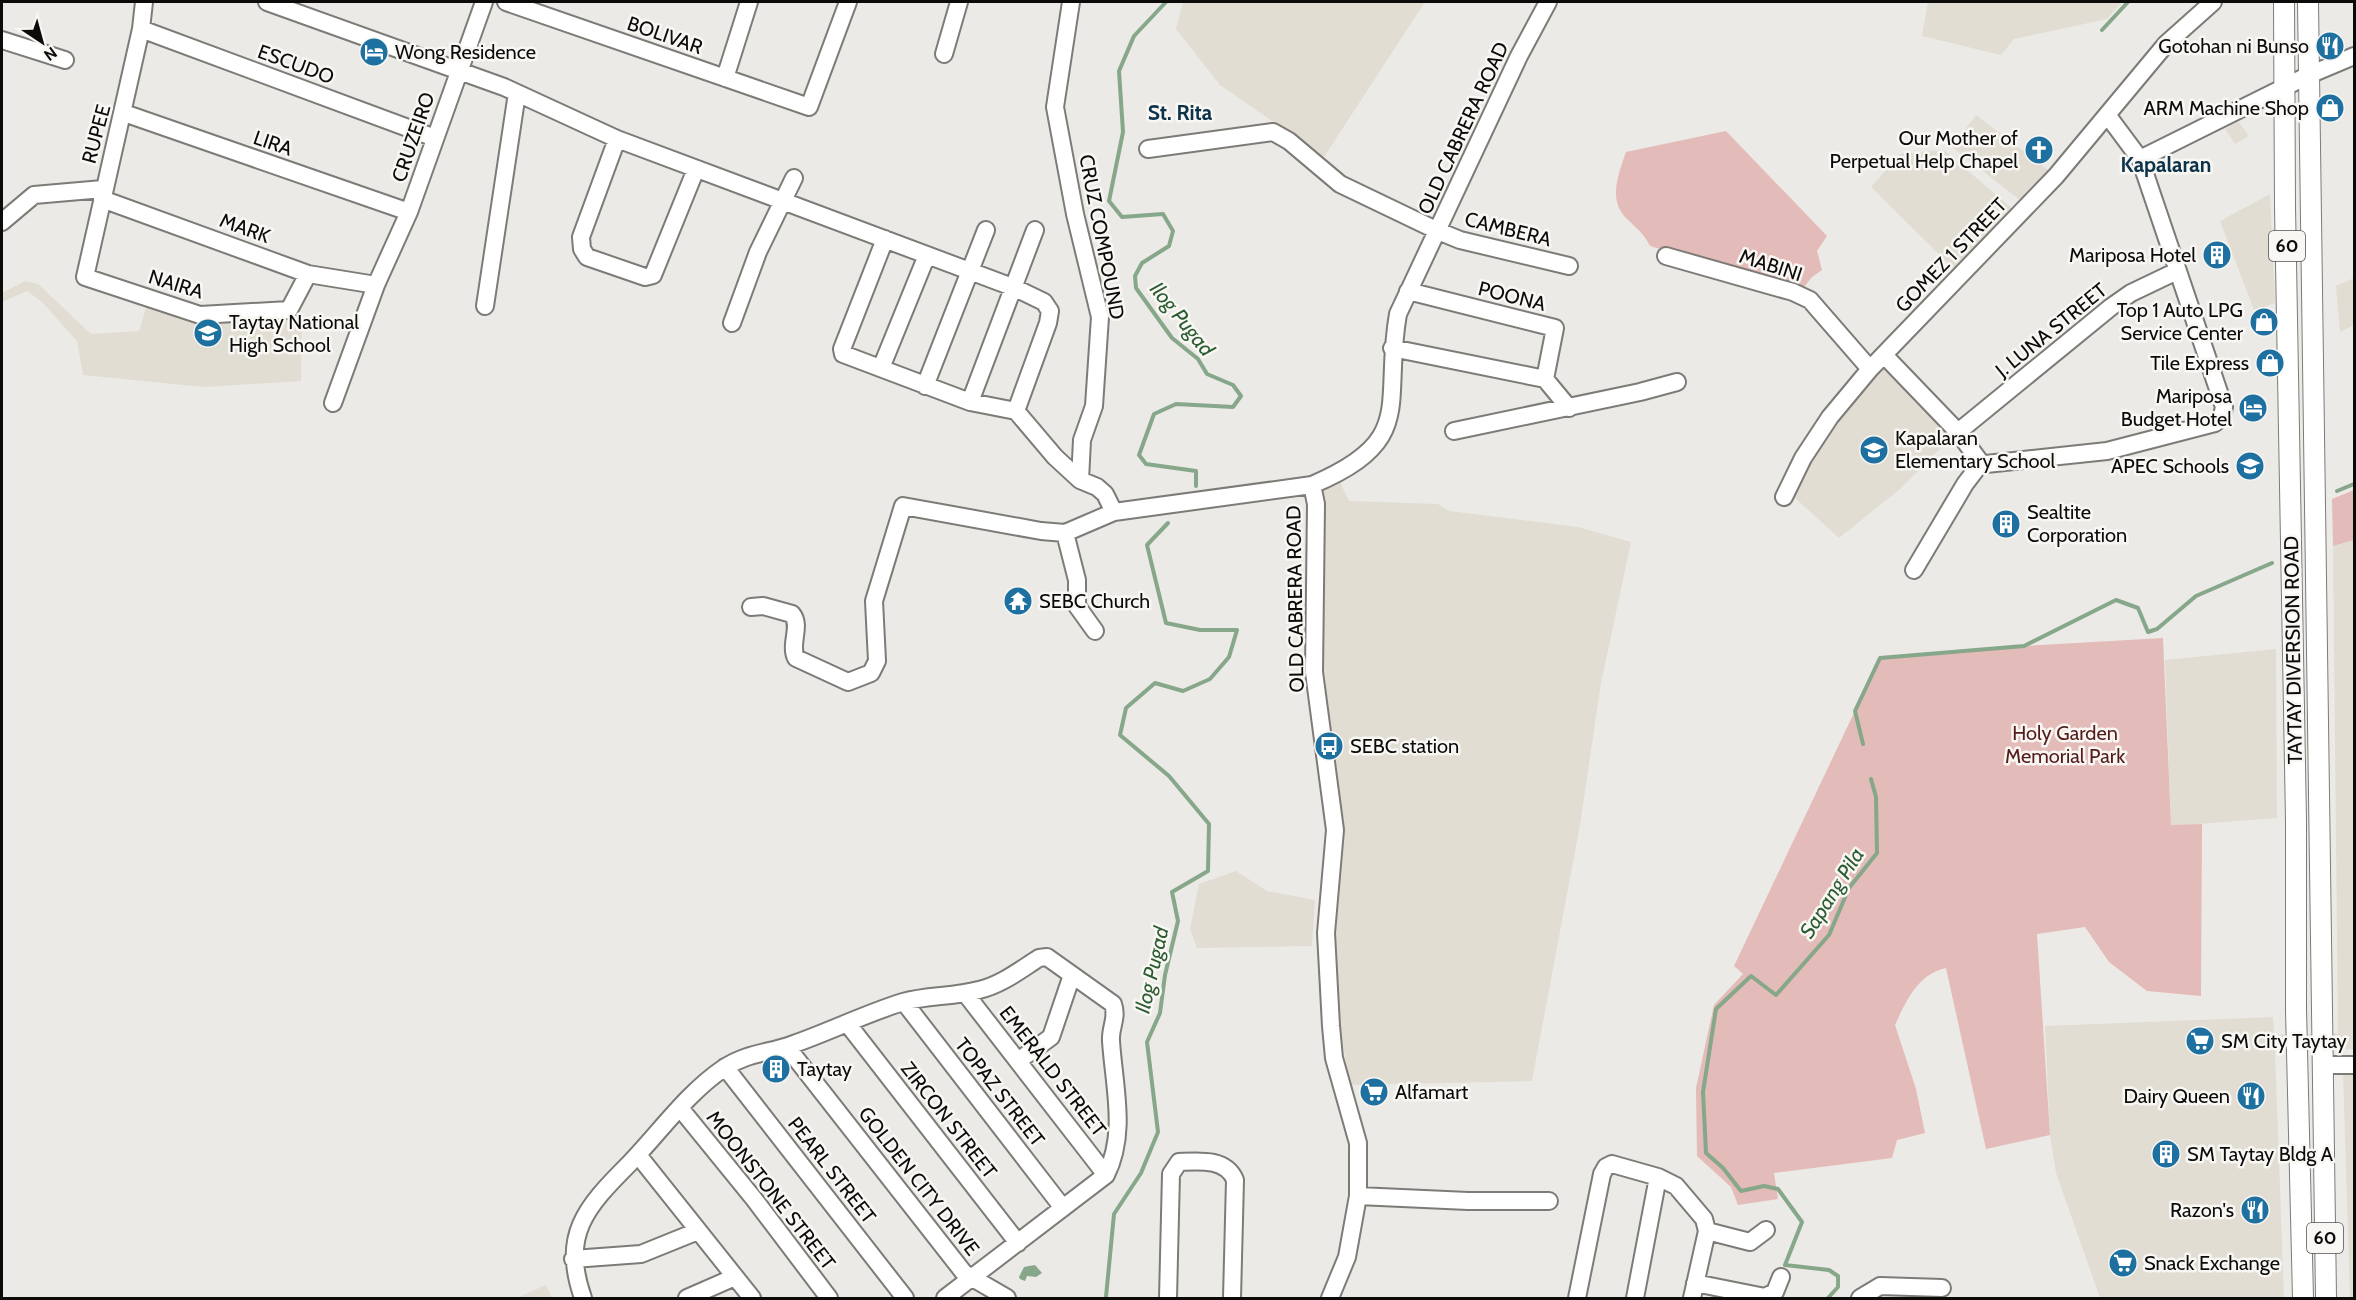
<svg xmlns="http://www.w3.org/2000/svg" width="2356" height="1300" font-family="Cabin,sans-serif">
<style>
.built{fill:#e2ddd2}
.green{fill:#e3bbb8}
.water{fill:#86a789}
.lines{fill:none;stroke-linecap:round;stroke-linejoin:round}
.stream{stroke:#86a789;stroke-width:4}
.minor-casing{stroke:#7d7b77;stroke-width:20}
.major-casing{stroke:#7d7b77;stroke-width:22}
.minor{stroke:#fff;stroke-width:16}
.major{stroke:#fff;stroke-width:20}
.labels{text-anchor:middle;stroke-width:5;stroke-linejoin:round;paint-order:stroke}
.shield{fill:#f9f7f3;stroke:#535250;stroke-width:1.5}
.shield-label{font-size:18px;font-weight:bold;fill:#0c0b0a}
.street-label{font-size:20px;fill:#0c0b0a;stroke:#f9f7f3}
.poi-label{font-size:20px;fill:#0c0b0a;stroke:#f9f7f3;text-anchor:start}
.park-label{font-size:20px;fill:#551c1c;stroke:#f9f7f3}
.neighbourhood-label{font-size:21px;font-weight:bold;fill:#0d334b;stroke:#f9f7f3}
.water-label{font-size:21px;font-style:italic;fill:#2b5c32;stroke:#f9f7f3}
</style>
<rect width="100%" height="100%" fill="#eceae6"/>
<path class="built" d="M1183 2H1425L1324 157 1220 85 1176 29Z
M1928 2H2122L2107 19 2014 39 2001 55 1922 36Z
M1976 115 2052 173 2025 204 1952 147Z
M2238 121 2249 136 2235 144 2225 129Z
M1944 150 2016 212 1956 271 1871 187 1900 154Z
M2270 194 2275 303 2254 310 2220 221Z
M2354 278V325L2340 332 2336 286Z
M25 281 38 284 91 334 139 331 147 305 205 324 302 316 301 381 203 387 83 375 77 341 42 302 27 291 2 302V293Z
M1884 360 1954 435 1900 489 1839 538 1793 496 1799 467Z
M1339 480 1349 501 1438 504 1449 511 1578 527 1631 542 1601 683 1580 825 1532 1081 1349 1085 1336 995 1335 897 1320 681V487Z
M2354 540V1049L2275 1050 2284 1298H2100L2056 1173 2050 1135 2045 1026 2273 1017 2274 1035 2338 1033 2333 546Z
M2276 649 2277 818 2171 826 2165 660Z
M1236 871 1267 891 1315 900 1312 946 1197 948 1190 929 1199 884Z
M2343 1072H2354V1298H2350Z
M546 1285 552 1298H516Z"/>
<path class="green" d="M1726 131 1827 236 1817 251 1822 270 1812 277 1801 291 1650 246C1644 233 1635 227 1625 217 1608 198 1619 173 1626 152Z
M2354 490V540L2333 546 2332 499Z
M2163 638 2171 825 2202 824 2201 996 2147 991 2109 962 2085 927 2037 934 2050 1135 1986 1149 1946 968C1918 974 1906 1001 1895 1025L1916 1089 1925 1133 1897 1140 1892 1158 1774 1173 1778 1199 1738 1205 1731 1187 1697 1156 1696 1088 1714 1005 1743 974 1734 966 1880 658 2024 646Z"/>
<path class="water" d="M1035 1265 1042 1273 1036 1277 1027 1276 1025 1281 1020 1279 1019 1277 1024 1267Z"/>
<g class="lines">
<path class="stream" d="M1166 2 1134 36 1119 71 1123 132 1109 201 1122 217 1163 214 1173 231 1169 246 1142 263 1135 276 1136 288 1172 338 1198 359 1207 374 1233 385 1241 396 1233 407 1176 404 1154 414 1139 455 1146 464 1196 471V486
M2102 30 2128 2
M2337 491 2354 484
M1863 744 1855 711 1880 658 2024 646 2116 600 2138 608 2148 632 2157 629 2196 596 2272 563
M1106 1297 1114 1214 1141 1173 1158 1132 1147 1042 1160 1013 1165 975 1178 921 1172 892 1208 871 1209 824 1169 776 1120 735 1126 708 1155 683 1183 691 1210 679 1229 657 1237 630H1200L1166 623 1147 545 1168 523
M1828 1298 1838 1287V1276L1829 1270 1785 1265 1802 1222 1778 1189 1764 1186 1741 1191 1723 1168 1706 1153 1703 1092 1716 1009 1751 976 1776 995 1829 935 1849 888 1877 853 1876 797 1871 779"/>
<g class="minor-casing">
<path id="minor" d="M144 2 141 29 85 277 200 315 289 310 308 274
M267 2 504 87 617 139 1015 288 1044 302 1050 311 1048 323 1016 411
M506 2 809 107 848 2
M1071 2 1055 107 1075 214 1100 317 1094 406 1082 440 1080 480
M141 29 435 138
M2 40 65 60
M944 54 959 2
M725 78 749 2
M124 113 409 212
M617 139 581 237 582 249 587 257 645 277 653 275 696 169
M1148 149 1273 132 1289 141 1340 184 1438 231 1460 240 1569 266
M2140 159 2309 75 2354 56
M102 199 308 274 376 285
M2 222 34 195 103 189
M885 239 842 349 843 354 970 402 1016 411 1055 457 1080 480 1097 487 1105 494 1114 512
M1666 256 1793 292 1810 300 1870 369
M1408 291 1555 328 1545 379
M485 306 517 93
M732 323 758 252 794 178
M1392 348 1545 379 1569 408
M1884 355 1958 432 1981 463 1986 464 2107 451 2215 423 2222 416 2224 407 2140 159 2108 116
M881 368 927 255
M925 386 986 230
M970 402 1035 230
M333 403 376 285 409 212 484 2
M1454 431 1640 392 1677 382
M1958 432 2111 307 2131 293 2177 271
M1312 485 1316 504 1314 672 1335 830 1326 933 1331 1026 1334 1058 1358 1143V1196L1347 1257 1330 1298
M1784 497 1803 458 1830 417 1870 369 2056 176 2166 44 2213 2
M1065 533 1077 580V606L1095 631
M1914 570 1965 484 1981 463
M751 607 763 606 792 614C802 626 789 644 796 658L848 682 871 673 877 661 874 601 903 506 1041 531 1065 533 1114 512 1312 485C1418 440 1382 405 1398 314L1519 56 1548 2
M965 993 1106 1175
M904 1002 1063 1208
M847 1023 1018 1243
M787 1047 964 1273 1007 1298
M1018 1061 1051 1037 1072 975
M2322 1065H2354
M725 1067 905 1298
M680 1108 754 1199 829 1298
M638 1155 752 1298
M1358 1196 1468 1201H1549
M1707 1231 1750 1242 1766 1230
M573 1259 641 1254 698 1231
M1695 1283 1765 1297 1775 1292 1781 1277
M583 1298C561 1235 585 1208 629 1164 660 1132 687 1093 724 1068 745 1054 766 1053 788 1046 827 1033 864 1014 903 1002 927 995 954 997 979 990 1001 985 1020 970 1039 958L1047 957 1113 1004C1118 1018 1110 1027 1111 1041 1114 1087 1127 1133 1106 1175L945 1298
M687 1298 735 1277
M1168 1298 1171 1174 1179 1162C1199 1161 1226 1158 1235 1180L1232 1298
M1577 1298 1602 1174 1606 1167 1612 1164 1658 1177 1676 1186 1704 1219 1707 1231 1692 1298
M1635 1298 1658 1177
M1860 1298 1880 1286 1942 1288"/>
</g>
<g class="major-casing">
<path id="major" d="M2284 2 2285 207 2296 821V1010L2303 1298
M2308 2 2326 1298"/>
</g>
<use href="#minor" class="minor"/>
<use href="#major" class="major"/>
</g>
<defs>
<g id="restaurant-disc" transform="scale(1.5)"><circle r="9.5" fill="#1d70a0" stroke="#f9f7f3"/><path d="M-5-6h1v4h1v-4h1v4h1v-4h1v5L-1.5 .5V6h-2V.5L-5-1ZM5-6V6H3V1.5H1.5Q1.5-4 5-6Z" fill="#fff"/></g>
<g id="hotel-disc" transform="scale(1.5)"><circle r="9.5" fill="#1d70a0" stroke="#f9f7f3"/><path d="M-6-4.5h1.5V1H6V5H4.5V3h-9V5H-6ZM-4 0a1.8 1.8 0 1 1 3.6 0ZM.5 0V-2.5h3Q6-2.5 6 0Z" fill="#fff"/></g>
<g id="shop-disc" transform="scale(1.5)"><circle r="9.5" fill="#1d70a0" stroke="#f9f7f3"/><path d="M-5-2.5h2.3a2.7 3.5 0 0 1 5.4 0H5L5.5 6h-11ZM-1.5-2.5h3a1.5 2.3 0 0 0-3 0Z" fill="#fff"/></g>
<g id="church-disc" transform="scale(1.5)"><circle r="9.5" fill="#1d70a0" stroke="#f9f7f3"/><path d="M-1.2-6h2.4v3.5h3.3v2.4h-3.3V6h-2.4V-.1h-3.3v-2.4h3.3Z" fill="#fff"/></g>
<g id="building-disc" transform="scale(1.5)"><circle r="9.5" fill="#1d70a0" stroke="#f9f7f3"/><path d="M-4-6H4V6H1V3H-1V6H-4ZM-2.5-4.3h1.7v1.8h-1.7ZM.8-4.3h1.7v1.8H.8ZM-2.5-1h1.7V.8h-1.7ZM.8-1h1.7V.8H.8Z" fill="#fff"/></g>
<g id="school-disc" transform="scale(1.5)"><circle r="9.5" fill="#1d70a0" stroke="#f9f7f3"/><path d="M0-5L7-2L0 1L-7-2ZM-4 1L0 2.5L4 1V4Q0 6-4 4Z" fill="#fff"/></g>
<g id="temple-disc" transform="scale(1.5)"><circle r="9.5" fill="#1d70a0" stroke="#f9f7f3"/><path d="M0-6L5-2H3V0L6.5 2.5H4V6H1.5V3h-3V6H-4V2.5H-6.5L-3 0V-2H-5Z" fill="#fff"/></g>
<g id="bus-disc" transform="scale(1.5)"><circle r="9.5" fill="#1d70a0" stroke="#f9f7f3"/><path d="M-5-6H5V4H4V6H2V4H-2V6H-4V4H-5ZM-3.5-4V0h7V-4ZM-3.5 1.2v1.5H-2V1.2ZM2 1.2v1.5H3.5V1.2Z" fill="#fff"/></g>
<g id="supermarket-disc" transform="scale(1.5)"><circle r="9.5" fill="#1d70a0" stroke="#f9f7f3"/><path d="M-6-5.5h2.5l.6 2H6L4.5 2H-2.5L-4.4-4H-6ZM-1.5 3.2a1.3 1.3 0 1 0 .1 0ZM3 3.2a1.3 1.3 0 1 0 .1 0Z" fill="#fff"/></g>
</defs>
<g fill-rule="evenodd">
<use href="#restaurant-disc" x="2330" y="46"/>
<use href="#hotel-disc" x="374" y="52"/>
<use href="#shop-disc" x="2330" y="108"/>
<use href="#church-disc" x="2039" y="150"/>
<use href="#building-disc" x="2217" y="255"/>
<use href="#shop-disc" x="2264" y="322"/>
<use href="#school-disc" x="208" y="333"/>
<use href="#shop-disc" x="2270" y="363"/>
<use href="#hotel-disc" x="2253" y="408"/>
<use href="#school-disc" x="1874" y="450"/>
<use href="#school-disc" x="2250" y="466"/>
<use href="#building-disc" x="2006" y="524"/>
<use href="#temple-disc" x="1018" y="601"/>
<use href="#bus-disc" x="1329" y="746"/>
<use href="#supermarket-disc" x="2200" y="1041"/>
<use href="#building-disc" x="776" y="1069"/>
<use href="#supermarket-disc" x="1374" y="1092"/>
<use href="#restaurant-disc" x="2251" y="1096"/>
<use href="#building-disc" x="2166" y="1154"/>
<use href="#restaurant-disc" x="2255" y="1210"/>
<use href="#supermarket-disc" x="2123" y="1263"/>
</g>
<g class="labels">
<g class="shield">
<rect x="2269" y="231" width="36" height="30" rx="4.5"/>
<rect x="2307" y="1223" width="36" height="30" rx="4.5"/>
</g>
<g class="shield-label">
<text x="2287" y="252">60</text>
<text x="2325" y="1244">60</text>
</g>
<g class="street-label">
<text transform="translate(665 35) rotate(19)" y="7">BOLIVAR</text>
<text transform="translate(296 64) rotate(20)" y="7">ESCUDO</text>
<text transform="translate(1463 128) rotate(-65)" y="7">OLD CABRERA ROAD</text>
<text transform="translate(96 134) rotate(-75)" y="7">RUPEE</text>
<text transform="translate(413 137) rotate(-71)" y="7">CRUZEIRO</text>
<text transform="translate(273 143) rotate(19)" y="7">LIRA</text>
<text transform="translate(245 228) rotate(20)" y="7">MARK</text>
<text transform="translate(1508 229) rotate(14)" y="7">CAMBERA</text>
<text transform="translate(1102 237) rotate(79)" y="7">CRUZ COMPOUND</text>
<text transform="translate(1951 255) rotate(-46)" y="7">GOMEZ 1 STREET</text>
<text transform="translate(1771 265) rotate(18)" y="7">MABINI</text>
<text transform="translate(176 284) rotate(17)" y="7">NAIRA</text>
<text transform="translate(1512 296) rotate(14)" y="7">POONA</text>
<text transform="translate(2051 330) rotate(-39)" y="7">J. LUNA STREET</text>
<text transform="translate(1295 599) rotate(-91)" y="7">OLD CABRERA ROAD</text>
<text transform="translate(2293 650) rotate(-91)" y="7">TAYTAY DIVERSION ROAD</text>
<text transform="translate(1053 1071) rotate(52)" y="7">EMERALD STREET</text>
<text transform="translate(1000 1092) rotate(52)" y="7">TOPAZ STREET</text>
<text transform="translate(949 1120) rotate(52)" y="7">ZIRCON STREET</text>
<text transform="translate(832 1170) rotate(52)" y="7">PEARL STREET</text>
<text transform="translate(919 1181) rotate(52)" y="7">GOLDEN CITY DRIVE</text>
<text transform="translate(771 1190) rotate(52)" y="7">MOONSTONE STREET</text>
</g>
<g class="poi-label">
<text x="2309" y="53" text-anchor="end">Gotohan ni Bunso</text>
<text x="395" y="59">Wong Residence</text>
<text x="2309" y="115" text-anchor="end">ARM Machine Shop</text>
<text x="2018" y="145" text-anchor="end">Our Mother of<tspan x="2018" dy="23">Perpetual Help Chapel</tspan></text>
<text x="2196" y="262" text-anchor="end">Mariposa Hotel</text>
<text x="2243" y="317" text-anchor="end">Top 1 Auto LPG<tspan x="2243" dy="23">Service Center</tspan></text>
<text x="229" y="329">Taytay National<tspan x="229" dy="23">High School</tspan></text>
<text x="2249" y="370" text-anchor="end">Tile Express</text>
<text x="2232" y="403" text-anchor="end">Mariposa<tspan x="2232" dy="23">Budget Hotel</tspan></text>
<text x="1895" y="445">Kapalaran<tspan x="1895" dy="23">Elementary School</tspan></text>
<text x="2229" y="473" text-anchor="end">APEC Schools</text>
<text x="2027" y="519">Sealtite<tspan x="2027" dy="23">Corporation</tspan></text>
<text x="1039" y="608">SEBC Church</text>
<text x="1350" y="753">SEBC station</text>
<text x="2221" y="1048">SM City Taytay</text>
<text x="797" y="1076">Taytay</text>
<text x="1395" y="1099">Alfamart</text>
<text x="2230" y="1103" text-anchor="end">Dairy Queen</text>
<text x="2187" y="1161">SM Taytay Bldg A</text>
<text x="2234" y="1217" text-anchor="end">Razon's</text>
<text x="2144" y="1270">Snack Exchange</text>
</g>
<g class="park-label">
<text x="2065" y="740">Holy Garden<tspan x="2065" dy="23">Memorial Park</tspan></text>
</g>
<g class="neighbourhood-label">
<text x="1180" y="120">St. Rita</text>
<text x="2166" y="172">Kapalaran</text>
</g>
<g class="water-label">
<text transform="translate(1182 319) rotate(51)" y="7">Ilog Pugad</text>
<text transform="translate(1832 893) rotate(-58)" y="7">Sapang Pila</text>
<text transform="translate(1152 970) rotate(-77)" y="7">Ilog Pugad</text>
</g>
</g>
<rect width="2356" height="1300" fill="none" stroke="#0c0b0a" stroke-width="6"/>
<g transform="translate(42 42) rotate(144)" stroke="#f9f7f3" stroke-width="4.5" paint-order="stroke">
<path d="M0-4.5L10 22L0 15L-10 22Z" fill="#0c0b0a"/>
<text y="-9" font-size="16" font-weight="bold" text-anchor="middle" fill="#0c0b0a">N</text>
</g>
</svg>
